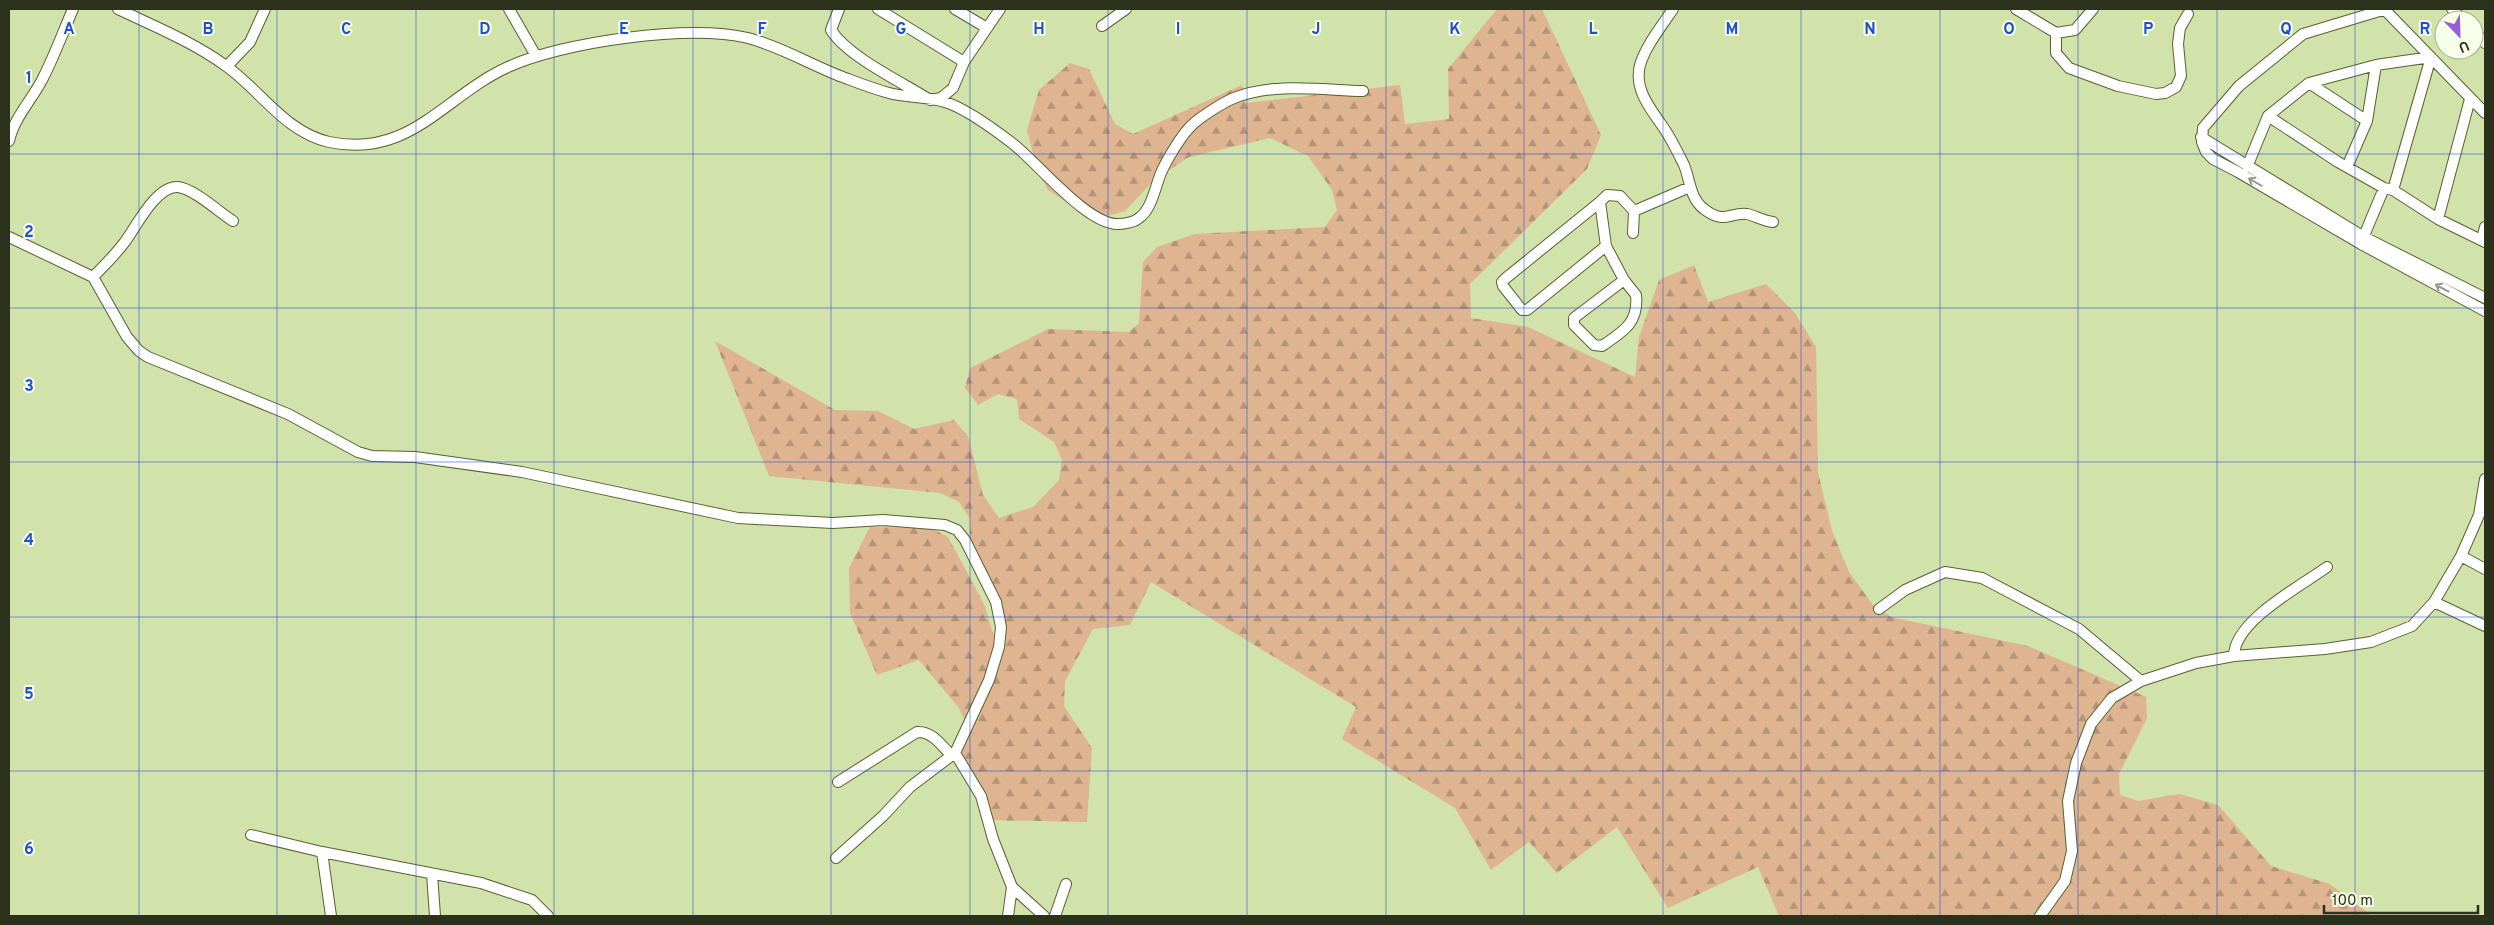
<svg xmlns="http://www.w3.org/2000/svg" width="2494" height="925" font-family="Overpass,sans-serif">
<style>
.forest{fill:url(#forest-firs)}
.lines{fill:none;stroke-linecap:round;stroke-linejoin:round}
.street-casing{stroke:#556230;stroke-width:12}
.street{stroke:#fff;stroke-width:10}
.oneway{stroke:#95988d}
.grid{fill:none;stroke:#1d4ed8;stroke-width:1;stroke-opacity:0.55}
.grid-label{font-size:16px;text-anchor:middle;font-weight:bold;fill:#1d4ed8;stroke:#f8ffe8;stroke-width:4;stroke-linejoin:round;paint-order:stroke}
</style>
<defs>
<pattern id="forest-firs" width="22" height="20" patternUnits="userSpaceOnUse" patternTransform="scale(1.25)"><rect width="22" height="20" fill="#deb491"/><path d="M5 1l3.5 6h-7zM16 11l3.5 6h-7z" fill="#b49376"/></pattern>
</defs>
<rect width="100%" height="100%" fill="#d2e2ab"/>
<path class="forest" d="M1497 9H1542L1601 135 1587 169 1470 284 1471 318 1528 327 1635 377 1639 337 1659 280 1694 265 1708 302 1766 284 1795 313 1816 347 1818 472 1832 531 1849 572 1873 605 1891 617 2028 646 2146 697 2147 718 2119 774 2120 795 2138 801 2179 794 2218 805 2271 866 2330 884 2372 916H1779L1758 867 1668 908 1617 827 1557 873 1529 842 1491 870 1455 808 1342 739 1356 707 1151 582 1130 625 1093 629 1065 681 1064 706 1092 748 1087 822 986 820 957 752 967 725 959 708 919 660 877 675 850 613 849 568 870 527 931 528 948 537 984 604 1000 656 1005 617 970 540V519L959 502 940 493 769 476 715 341 835 410 878 411 914 429 954 420 968 436 983 495 999 518 1033 507 1059 480 1062 460 1054 442 1019 419 1017 399 998 394 978 405 965 388 970 368 1048 329 1129 332 1139 323 1143 262 1157 247 1195 234 1325 227 1337 210 1332 190 1308 156 1270 138 1189 157 1154 180 1125 211 1104 217 1083 213 1048 190 1037 170 1027 130 1039 90 1070 63 1089 69 1115 124 1133 134 1242 85 1246 103 1400 85 1405 124 1449 119 1448 69Z"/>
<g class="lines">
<g class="street-casing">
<path id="street" d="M118 9C154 26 193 42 226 66 260 90 285 132 329 142 410 159 444 96 508 67 563 42 688 24 748 38 783 47 814 67 848 79 861 84 875 89 889 93 907 98 927 96 945 102 965 108 995 130 1012 143 1038 163 1088 226 1119 224 1124 224 1135 222 1139 218 1152 209 1155 187 1161 173 1166 161 1182 134 1192 125 1200 117 1224 102 1234 98 1273 82 1322 90 1363 91
M509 9 536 56
M839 9 831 30C848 57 902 82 930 100L941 98 953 88 964 62 1000 9
M878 9 964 62
M955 9 987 28
M1673 9C1662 26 1646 45 1640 65 1634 88 1649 107 1661 124 1670 136 1677 151 1684 165 1690 179 1690 199 1704 209 1725 225 1729 212 1747 214 1756 216 1763 221 1773 222
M2016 9 2056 33 2075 30 2093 9
M2384 9 2485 113
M2386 9 2303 34 2239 86 2203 128 2202 142 2206 152 2213 159 2238 172 2361 244 2485 311
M2452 9 2463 20
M1102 26 1126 9
M2474 31 2485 43
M2056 33V53L2069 68 2118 86 2156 94 2165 93 2176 87 2181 76 2178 44 2180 28 2188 14
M227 66 250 42 265 9
M2309 83 2367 121 2376 65
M2268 116 2338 162 2384 188 2393 190 2438 219 2485 242
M2201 137 2364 237 2485 298
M9 141C14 118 31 101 42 80 54 57 63 32 73 9
M2247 167 2268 116 2309 83 2376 65 2431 57 2393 190
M2347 167 2367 121
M1600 202 1607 195 1620 196 1634 211 1633 233
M1634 211 1690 187
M2438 219 2470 99
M9 237 93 277 127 337 139 351 148 357 288 414 358 452 372 456 415 457 522 472 738 518 833 523 883 520 945 525 957 530 965 540 996 602 1001 627 999 647 989 680 955 753 981 796 993 839 1012 887 1044 916
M2482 239 2485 227
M2361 243 2384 188
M1606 246 1527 310H1522L1503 286 1502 282 1506 278 1600 202 1606 246 1624 280
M93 277C104 266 114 256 124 243 135 229 156 185 178 187 194 189 219 212 233 221
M1624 280 1636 295C1639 324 1622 332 1602 346L1594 345 1574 325V318Z
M2461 556 2485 569
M2434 602 2485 626
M1879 609 1905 590 1945 572 1982 578 2079 629 2141 681
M2234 656C2234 621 2301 586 2327 567
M838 782 917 732C932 731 941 745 951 755
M251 835 322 852 481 883 532 900 548 916
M322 852 331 916
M836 858 883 816 910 787 955 753
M432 874 435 916
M1008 916 1012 887
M1055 916 1066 884
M2040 916 2065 881 2072 851 2068 801 2076 763 2091 724 2112 698 2141 681 2196 663 2234 656 2325 649 2371 642 2412 626 2434 602 2461 556 2479 515 2485 479"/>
</g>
<use href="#street" class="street"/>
</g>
<defs><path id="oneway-shaft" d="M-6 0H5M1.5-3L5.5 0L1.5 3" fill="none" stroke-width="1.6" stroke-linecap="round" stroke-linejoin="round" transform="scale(1.25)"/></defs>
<g class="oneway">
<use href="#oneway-shaft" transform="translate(2255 182) rotate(-150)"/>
<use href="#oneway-shaft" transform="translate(2442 288) rotate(-152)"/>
</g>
<path class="grid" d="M139 9V916M277 9V916M416 9V916M554 9V916M693 9V916M831 9V916M970 9V916M1108 9V916M1247 9V916M1386 9V916M1524 9V916M1663 9V916M1801 9V916M1940 9V916M2078 9V916M2217 9V916M2355 9V916M9 154H2485M9 308H2485M9 462H2485M9 617H2485M9 771H2485"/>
<g class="grid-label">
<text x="69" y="34">A</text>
<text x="208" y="34">B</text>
<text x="346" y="34">C</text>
<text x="485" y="34">D</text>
<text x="624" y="34">E</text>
<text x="762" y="34">F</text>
<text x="901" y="34">G</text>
<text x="1039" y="34">H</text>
<text x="1178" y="34">I</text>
<text x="1316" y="34">J</text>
<text x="1455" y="34">K</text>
<text x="1593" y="34">L</text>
<text x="1732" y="34">M</text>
<text x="1870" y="34">N</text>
<text x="2009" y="34">O</text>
<text x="2148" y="34">P</text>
<text x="2286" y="34">Q</text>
<text x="2425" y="34">R</text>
<text x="29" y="83">1</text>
<text x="29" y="237">2</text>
<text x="29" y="391">3</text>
<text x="29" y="545">4</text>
<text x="29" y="699">5</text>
<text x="29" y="854">6</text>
</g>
<rect width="2494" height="925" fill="none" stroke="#2b311b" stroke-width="20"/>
<g transform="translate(2459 35) rotate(157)"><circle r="24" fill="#f8ffe8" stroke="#a6ad96"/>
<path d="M0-4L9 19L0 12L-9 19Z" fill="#945fd8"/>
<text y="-8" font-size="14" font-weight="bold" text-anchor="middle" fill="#2b311b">U</text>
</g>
<path d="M2324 905v8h154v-8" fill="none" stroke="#2b311b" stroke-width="2.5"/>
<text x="2332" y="905" font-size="15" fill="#2b311b" stroke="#f8ffe8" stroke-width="4" paint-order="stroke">100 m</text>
</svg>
